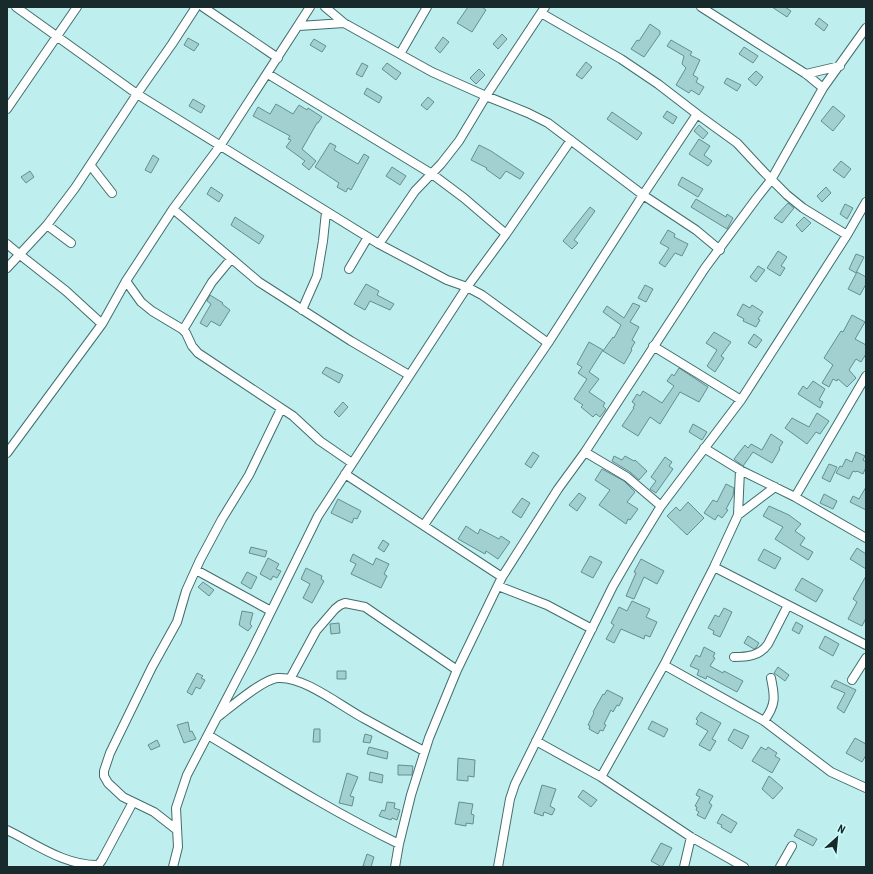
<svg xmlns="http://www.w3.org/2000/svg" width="873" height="874" font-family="'Roboto Condensed',sans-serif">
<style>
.building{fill:#a2d0d0;stroke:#628f8f}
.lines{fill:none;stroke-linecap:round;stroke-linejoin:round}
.minor-casing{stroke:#416d6d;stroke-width:10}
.minor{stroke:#fff;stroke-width:8}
</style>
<rect width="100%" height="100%" fill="#bfeeef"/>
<path class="building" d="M468 7H482L486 10 472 32 457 23Z
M772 7H785L791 11 787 17Z
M819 18 828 25 824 31 815 24Z
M650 24 660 31V34L644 57 631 49 637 40 639 41Z
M502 34 507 39 498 49 493 44Z
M443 37 449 42 440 53 435 48Z
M188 38 199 44 194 51 184 45Z
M314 39 326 46 322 52 310 45Z
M671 40 692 52 690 55 700 60 693 75 698 78 696 82 704 87 699 95 691 90 689 93 676 85 686 68 682 64 684 56 667 46Z
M744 47 758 56 753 63 739 54Z
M586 62 592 67 582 79 576 75Z
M362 63 368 66 362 77 356 74Z
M387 63 401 73 396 80 382 69Z
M479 69 485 75 476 84 470 78Z
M756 71 763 77 756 86 748 79Z
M727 78 741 85 737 91 724 83Z
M367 88 382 97 379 103 364 94Z
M428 97 434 102 427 110 421 105Z
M193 99 205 106 201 113 189 106Z
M276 104 293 114 299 105 307 110 308 108 322 117 318 123H317L302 149 316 161 309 170 302 164 305 161 286 147 291 140 288 139 290 136 253 116 258 107 270 114Z
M833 106 845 116 833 131 821 121Z
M667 111 677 117 673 124 663 117Z
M612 112 642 133 637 140 607 119Z
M699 125 708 133 703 139 694 131Z
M699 139 710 146 704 155 712 161 708 166 689 154Z
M330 143 336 146 334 150 358 164 364 154 369 157 351 190 348 188 346 192 337 187 339 183 315 167Z
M479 145 491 151 524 173 520 179 506 171 500 179 486 169 487 168 471 160Z
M153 155 159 159 151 173 145 170Z
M841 161 851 169 844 178 833 170Z
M392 167 406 176 400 185 386 176Z
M30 171 34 177 26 183 21 177Z
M682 177 703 189 698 197 678 185Z
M211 187 223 195 219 202 207 194Z
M826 187 831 193 822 202 817 196Z
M696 199 726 217 727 214 733 218 727 229 691 207Z
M788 203 794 208 782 223 774 218Z
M845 204 853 208 847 219 840 214Z
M590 207 595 211 574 240 578 243 572 249 563 241Z
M235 217 264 236 259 244 231 225Z
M804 217 811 223 802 232 796 225Z
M668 230 675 234 674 237 688 244 682 256 675 253 665 267 659 263 669 248 660 243Z
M778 251 787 257 781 266 785 268 780 276 767 268Z
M856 254 864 257 856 273 849 269Z
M758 266 765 270 756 282 750 277Z
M857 272 866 277V284L860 295 848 289Z
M366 284 379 291 377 295 394 304 390 310 370 301 365 310 354 304Z
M645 285 653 289 646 302 638 298Z
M210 295 223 303 222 304 230 310 220 326 211 321 207 327 200 323 211 304 207 301Z
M633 303 640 306 630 322 639 327 632 340 635 342 631 349 632 350 624 364 603 351 613 337 614 338 621 325 603 312 607 306 624 318Z
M743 304 750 308 752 305 763 312 758 319 760 320 756 327 743 321 744 319 737 315Z
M852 315 865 322 855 339 866 345V354L861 362 856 359 849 370 856 378 847 387 838 379 837 381 833 379 829 387 822 383 833 365 824 358 841 331 843 332Z
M714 332 731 342 721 356 724 358 715 372 707 366 717 350 706 343Z
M754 334 762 340 756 348 748 343Z
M589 342 603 350 589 372 599 379 589 392 605 403 603 406 606 409 600 417 596 414 593 417 581 407 583 405 574 399 587 379 578 373 582 367 577 364Z
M326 367 343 375 339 383 322 373Z
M679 368 708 387 699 402 680 392 660 424 650 417 638 436 622 426 634 408H633L635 404 632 402 637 394 640 396 643 391 662 403 674 386 667 381 672 374 674 376Z
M813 381 825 389 819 400 823 402 820 408 798 394 803 386 807 389Z
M343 402 348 407 339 417 334 412Z
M817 413 829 421 820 434 816 432 807 444 785 428 792 418 809 427Z
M693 424 707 432 702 440 689 432Z
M771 434 783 442 779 448 780 449 772 463 753 452 743 466 734 459 745 445 748 448 751 444 762 450Z
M533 452 539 456 531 468 525 464Z
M856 452 865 456 863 460 866 462V467L863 474 857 471 856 472 853 471 849 479 836 473 840 466 842 467 846 459 852 462Z
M614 456 622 460 625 456 634 461 635 460 647 471 639 480 630 472 612 461Z
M665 457 672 462 669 466 673 469 656 493 650 489 656 481 651 477Z
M829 464 837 467 830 482 822 478Z
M602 469 624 481 635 492 627 502 638 509 630 520 628 519 626 524 599 505 610 490 595 480Z
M726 484 734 488 733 496 726 509 728 510 722 518 718 515 715 520 704 513 713 500 717 502Z
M866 487V510L850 502 853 496 859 499Z
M579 493 586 498 577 511 569 505Z
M824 494 837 501 833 509 820 503Z
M522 498 530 503 521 518 512 512Z
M338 499 361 511 357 519 354 518 352 523 331 513Z
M688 502 704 518 687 535 667 516 676 507 680 511Z
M769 506 789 515 801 524 795 531 805 538 800 545 813 552 809 559 808 560 775 539 783 527 763 516Z
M466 526 478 534 480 529 499 539 501 536 510 542 498 559 486 551 485 554 458 539Z
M383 540 389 544 384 552 378 548Z
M251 547 267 551 265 557 249 553Z
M857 548 866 554V569L850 559Z
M764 549 781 558 775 569 758 560Z
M353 554 373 565 376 558 389 564 384 574 387 576 381 588 351 574 356 564 350 561Z
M590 556 602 562 593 578 581 572Z
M268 558 279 564 276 569 281 571 277 578 273 576 271 580 260 574Z
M641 559 664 571 657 584 644 577 634 599 626 596 636 573 634 572Z
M306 568 322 576 321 579 324 581 312 603 303 598 310 584 301 579Z
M247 572 257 577 251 589 241 583Z
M866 576V618L862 626 848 619 857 602 853 599Z
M802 578 823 590 816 602 795 590Z
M203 582 214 590 209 596 198 587Z
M632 601 650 609 646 617 657 622 650 637 645 635 644 639 621 629 614 643 606 639 614 625 611 623 619 607 627 611Z
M724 608 732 612 720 637 713 634 714 631 708 628 715 615 719 617Z
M242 611 253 613 250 624 252 626 248 631 239 625Z
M796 622 803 626 799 634 792 630Z
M339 623 340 633 331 634 330 624Z
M748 636 759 643 756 648 754 649 744 643Z
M825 636 839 644 833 656 819 648Z
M704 647 715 653 713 657 715 658 710 666 723 673 724 671 743 681 737 692 707 676 706 679 697 675 699 670 690 666 696 655 700 657Z
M778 667 789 675 785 681 774 673Z
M337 671H346V679H337Z
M197 673 203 676 201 678 205 680 200 689 196 687 192 695 187 692Z
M835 680 856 690 844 713 837 708 845 693 831 687Z
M607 690 623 698 619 706 617 705 613 712 611 710 604 724 606 725 603 731 600 730 598 734 589 729 590 726 588 725 594 713 593 712 603 694 604 695Z
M701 712 721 723 712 739 716 741 710 751 699 745 708 731 696 724 698 721 696 719Z
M652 721 668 729 664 737 648 729Z
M188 722 190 732 192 731 196 739 184 743 177 725Z
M314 729H320V742H313Z
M734 729 749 736 742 749 728 740Z
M365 734 372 736 370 743 363 742Z
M855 738 866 744V755L862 762 846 753Z
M157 740 160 746 151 750 148 745Z
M369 747 388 752 387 759 367 754Z
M761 747 766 750 768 747 777 753 775 756 780 759 772 773 752 761Z
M458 758 475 760 474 777 468 776V781L457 780Z
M398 765 413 766 412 775H398Z
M370 772 383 775 382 783 369 780Z
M347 773 358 777 350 796 354 797 352 806 339 803Z
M769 776 783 788 773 799 762 789Z
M542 785 556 789 550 806 555 809 552 815 544 812 543 816 534 813Z
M699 789 713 796 709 803 712 805 705 819 697 815 699 812 696 810 697 807 695 806 700 797 696 795Z
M583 790 597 800 591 807 578 797Z
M387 802 395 803 394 808 400 810 397 820 392 818 391 820 379 816 382 810 385 811Z
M459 802 473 804 471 814 474 815 473 824 466 823V826L455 824Z
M722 814 737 823 731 833 721 827 722 825 717 823Z
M798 829 817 839 813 846 794 836Z
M661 843 672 848 662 867 651 861Z
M367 854 374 857 371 867 363 866Z"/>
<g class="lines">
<g class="minor-casing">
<path id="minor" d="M16 7 137 94 379 244 447 280 467 287 482 295 548 343
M203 7 278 58
M325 7 344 23 432 72 486 96 528 113 548 123 643 195 697 114 737 143 764 172 787 195 803 208 847 235
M701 7 806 74 823 88
M541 13 621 59 658 84 697 114
M299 26 344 23
M400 54 427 7
M268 74 432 174 464 198 506 234
M806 74 840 66
M7 109 77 7
M91 166 112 193
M173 209 259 282 351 341 409 375
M47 225 71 243
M7 244 19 254 66 291 102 324
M379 244 415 191 441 164 459 141 486 96 545 7
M7 268 47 225 75 188 137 94 172 44 196 7
M349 269 368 237
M126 281 141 302 152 311 182 329 186 333 192 346 198 353 293 416 320 441 352 463
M302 310 317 276 323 241 326 212
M183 330 212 282 231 259
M653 346 741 400
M704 448 740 470 795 497 866 538
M585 452 627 477 661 506
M7 453 102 324 126 281 173 209 220 146 310 7
M345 474 502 577
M795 497 866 376
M738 515 775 487
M424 525 548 343 643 195 696 230 720 250
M714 567 866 645
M196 570 271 611
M498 586 547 605 592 629
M734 657C747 657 760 656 768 644L788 605
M664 665 764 721 831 772 866 788
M290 679 316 631 335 609 340 605 345 603 365 607 457 670
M852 680 866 658
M219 716C232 706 263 679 278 678 304 676 342 707 365 719 385 730 405 741 424 751
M764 721C776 705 775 697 771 678
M208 735C271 773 333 812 399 844
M536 741 601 777 691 837 744 867
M601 777 664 665 714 567 738 515 740 470
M7 830C36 844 65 866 99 865
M177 830 154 812 123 797 108 783 104 776V771L110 753 152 667 177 622 186 591 200 560 222 519 249 475 281 409
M97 867 102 860 133 802
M173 867 178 847 176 808 187 775 253 648 318 516 467 287 506 234 571 140
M395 867 399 844 411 795 429 738 457 670 502 577 558 489 585 452 705 268 756 199 771 180 823 88 866 28
M498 867 510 799 515 784 613 586 634 550 661 506 741 400 847 235 866 202
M684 867 691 837
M780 867 792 846"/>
</g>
<use href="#minor" class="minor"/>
</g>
<rect width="873" height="874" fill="none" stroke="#182a2b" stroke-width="16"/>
<g transform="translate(837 838) rotate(27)" stroke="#ccfcfc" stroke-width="3" paint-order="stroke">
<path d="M0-3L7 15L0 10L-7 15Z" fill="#182a2b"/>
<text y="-6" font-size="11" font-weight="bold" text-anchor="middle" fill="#182a2b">N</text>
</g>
</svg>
